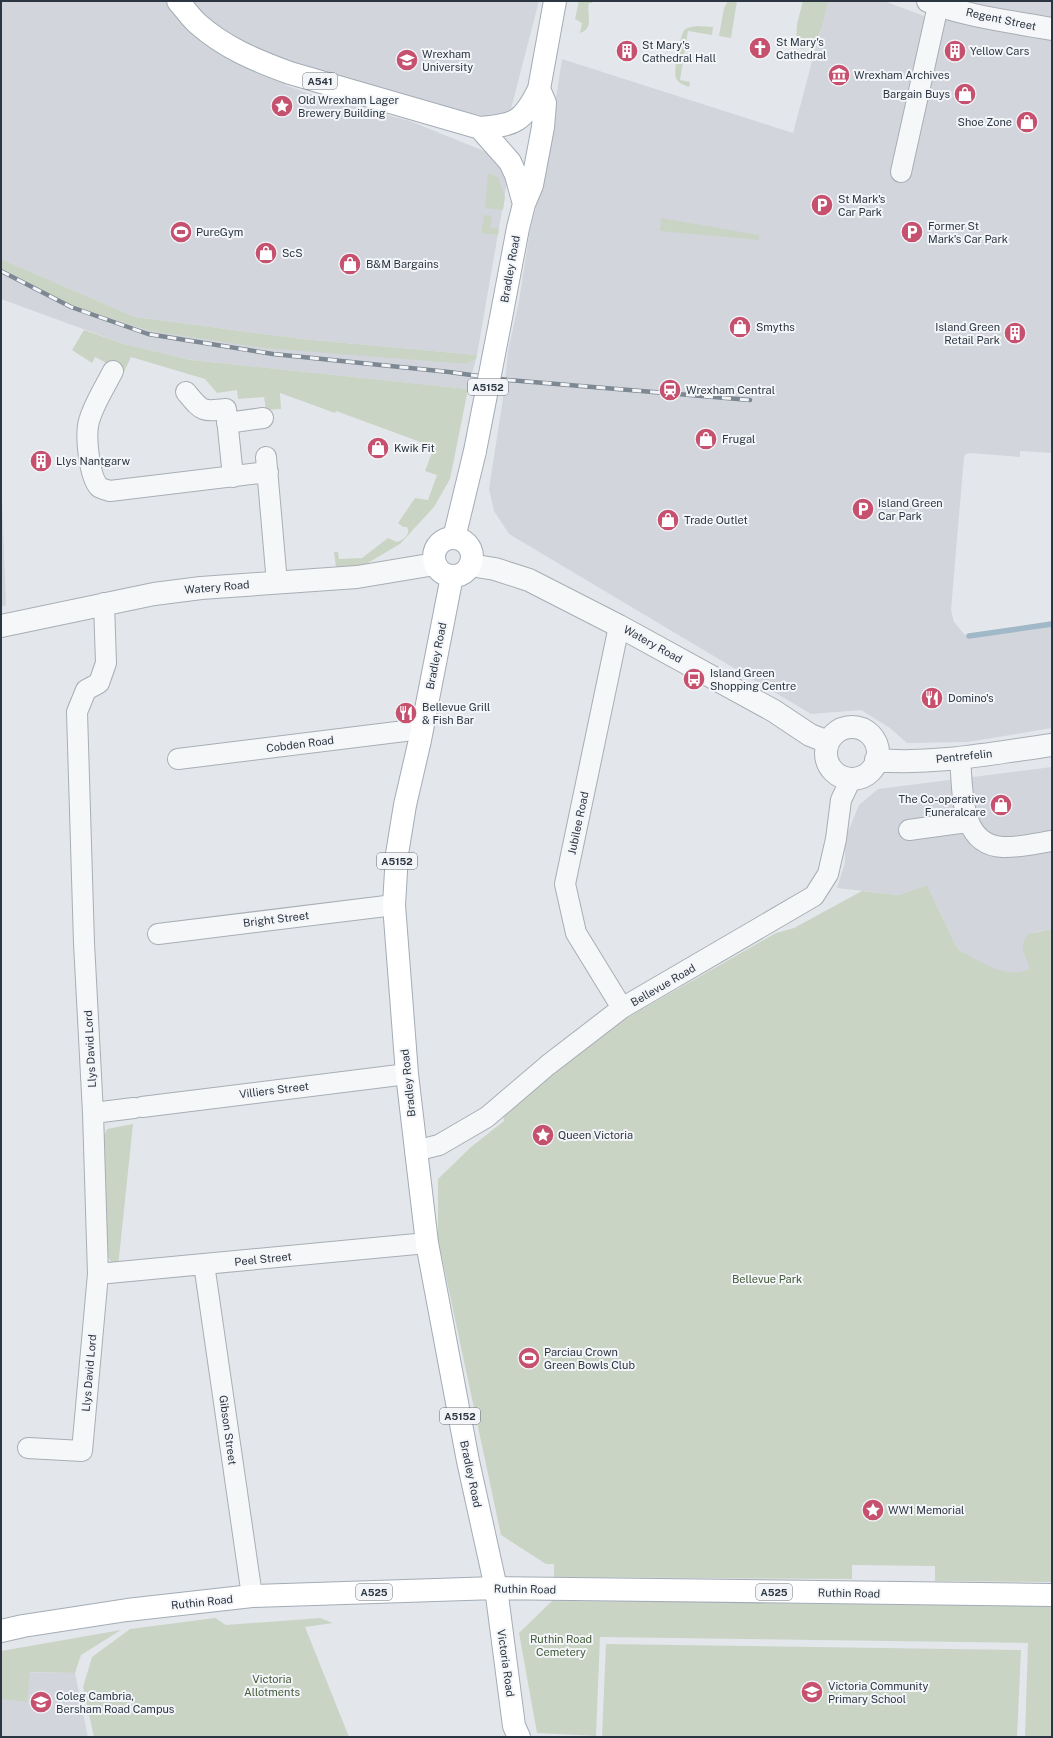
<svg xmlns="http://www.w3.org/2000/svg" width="1053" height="1738" font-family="'Public Sans',sans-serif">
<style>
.built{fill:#d2d6dc}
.green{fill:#cad4c5}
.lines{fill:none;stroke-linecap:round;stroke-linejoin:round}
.stream{stroke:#a1b8c8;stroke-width:5.5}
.minor-casing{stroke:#a8aeb5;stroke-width:22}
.tertiary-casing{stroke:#a8aeb5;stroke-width:24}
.primary-casing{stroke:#a3acb6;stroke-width:24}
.minor{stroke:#f6f7f9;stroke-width:20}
.tertiary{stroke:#f6f7f9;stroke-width:22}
.primary{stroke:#fff;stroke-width:22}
.rail-casing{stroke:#7e8893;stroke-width:4.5}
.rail{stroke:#f3f5f8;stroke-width:3;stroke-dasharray:9;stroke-linecap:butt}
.primary-bridge-casing{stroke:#a3acb6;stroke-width:24;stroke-linecap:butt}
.primary-bridge{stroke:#fff;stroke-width:22}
.labels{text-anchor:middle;stroke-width:4;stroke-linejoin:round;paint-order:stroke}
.shield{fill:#f3f5f8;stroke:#686f79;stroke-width:1}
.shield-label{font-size:10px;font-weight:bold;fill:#2c3642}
.street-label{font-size:11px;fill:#2c3642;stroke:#f3f5f8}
.poi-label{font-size:11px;fill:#2c3642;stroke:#f3f5f8;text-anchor:start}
.park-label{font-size:11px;fill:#445d3a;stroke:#f3f5f8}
</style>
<rect width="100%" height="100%" fill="#e3e7eb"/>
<path class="built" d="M1 1H539L511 109 493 118 414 100 289 63 285 85 319 97 410 121 494 155 507 182 477 355 302 339 135 317 1 259Z
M828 1H884L940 22 950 1H1052V453L1020 451V457L970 453 966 454 964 457 951 610 954 622 965 635 1052 621V728L968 742 907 743 890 728 861 710 811 714 509 534 494 511 489 489 504 392 508 351 519 301 530 230 544 176 562 59 793 133Z
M1 268 18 278 150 331 466 364 476 359 468 389 191 360 124 344 1 299Z
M1 472 6 605 1 607Z
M1052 767V929L1035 932 1041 971 995 979 956 946 927 885 899 895 837 888 845 863V839L859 805 878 789Z
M6 1672 75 1673 88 1737H1V1706Z"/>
<path class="green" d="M579 1H593L592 3H589C586 14 595 28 580 33L582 23 575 19Z
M728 1H737L731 38 719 36 724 8Z
M803 1 828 2C824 17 821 48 801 49L796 43 797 24Z
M697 26 713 27 712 35 688 31 680 80 690 82 689 87C684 85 679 84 676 78 673 73 680 38 683 32 686 27 692 27 697 26Z
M488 173 498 177 505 197 503 210 485 208Z
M484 215 492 216 490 227 499 229 498 235 481 233Z
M661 218 759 235V240L660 231Z
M1 259 135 317 302 339 477 355 476 359 466 364 264 348 150 331 73 306 1 268Z
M84 330 124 344 191 360 468 389 450 479 434 507 400 544 366 564 336 568 334 552H338L339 559 362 558 388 538 397 542C404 540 411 534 407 527H403L398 523 415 498 428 500 437 475 425 471 434 447 336 411 335 413 280 393 281 409 266 410 264 397 238 399 237 390 217 393 205 379 131 357 124 372 95 357 92 363 72 350Z
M927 885 956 946 961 951C984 963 1004 979 1030 969 1026 954 1017 949 1028 934L1052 929V1582L935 1581V1566L852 1565V1579L554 1577V1564H546L501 1535 438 1239V1179L471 1147 504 1121 503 1113 554 1071 627 1018 776 933 794 928 862 891 899 895Z
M133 1124 118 1267 112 1264 108 1256 103 1138 107 1129Z
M552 1601 1052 1606V1737H1025L1028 1643 600 1637 596 1736 537 1733 519 1633Z
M215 1618 226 1625 320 1618 333 1623 305 1627 349 1737H94L83 1687 92 1657 130 1629Z
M121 1630 81 1655 75 1673 30 1672 27 1702 2 1699 1 1706V1651Z
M606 1644 1021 1650 1017 1737H602Z"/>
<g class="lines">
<path class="stream" d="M969 636 1052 624"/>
<g class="minor-casing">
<path id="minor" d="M901 172 939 1
M113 371C105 387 94 403 89 421 85 435 89 476 99 487 102 489 107 490 110 491L268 472
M186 392C202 411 201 412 226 409L233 477
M227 423 263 418
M266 457 277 583
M619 626 565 884 576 933 622 1008
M960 758C963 790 959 845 1003 847 1016 848 1038 843 1052 841
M178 759 421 729
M909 830 967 822
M158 934 394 905
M142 1107 407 1074
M93 1113 134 1108
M415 1151 439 1145 487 1117 548 1065 622 1008 814 896 828 874 836 839 841 800 851 779
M204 1264 252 1596
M98 1274 427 1243
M28 1448 82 1451 98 1274 93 1113 84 943 77 712 86 690 99 683 106 663 104 603"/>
</g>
<g class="tertiary-casing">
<path id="tertiary" d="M928 1C963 16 1014 22 1052 29
M470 565 495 569 529 580 619 626 774 711 810 735 828 742
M1 626 154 594 201 588 357 577 435 564
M826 753a26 26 0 1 1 52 0a26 26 0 1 1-52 0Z
M876 760C935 765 994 753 1052 745"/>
</g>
<g class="primary-casing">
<path id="primary" d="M178 1C185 9 191 18 198 24 225 48 257 61 290 73L480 128C515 125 523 122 539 89
M480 128 510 162 516 175 524 204
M500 323 518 228 524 204 532 185 543 127 545 103 539 89 555 1
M454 538 475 451
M434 557a19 19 0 1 1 38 0a19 19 0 1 1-38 0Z
M452 576 420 740 405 805 397 854 394 905 407 1074 427 1243 468 1461 496 1588 514 1726 519 1737
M1 1631 23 1626 127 1610 252 1596 496 1588 1052 1595"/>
</g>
<use href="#minor" class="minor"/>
<use href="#tertiary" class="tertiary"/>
<use href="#primary" class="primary"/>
<g class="rail-casing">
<path id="rail" d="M1 271 71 307 148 334 273 354 449 372 508 380 750 400"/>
</g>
<use href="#rail" class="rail"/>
<g class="primary-bridge-casing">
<path id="primary-bridge" d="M475 451 500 323"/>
</g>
<use href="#primary-bridge" class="primary-bridge"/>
</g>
<defs>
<g id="church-disc" transform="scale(1.15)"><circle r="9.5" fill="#c6516e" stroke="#f3f5f8"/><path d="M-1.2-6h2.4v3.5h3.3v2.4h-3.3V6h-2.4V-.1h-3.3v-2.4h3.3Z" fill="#fff"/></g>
<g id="building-disc" transform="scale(1.15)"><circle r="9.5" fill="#c6516e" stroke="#f3f5f8"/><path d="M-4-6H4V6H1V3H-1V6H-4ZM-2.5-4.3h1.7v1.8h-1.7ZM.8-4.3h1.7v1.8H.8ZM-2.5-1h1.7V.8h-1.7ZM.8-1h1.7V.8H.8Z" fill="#fff"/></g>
<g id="university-disc" transform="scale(1.15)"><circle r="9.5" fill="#c6516e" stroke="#f3f5f8"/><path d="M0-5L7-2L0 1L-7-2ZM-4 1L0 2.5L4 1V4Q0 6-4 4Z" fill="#fff"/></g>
<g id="museum-disc" transform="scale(1.15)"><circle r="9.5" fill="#c6516e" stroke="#f3f5f8"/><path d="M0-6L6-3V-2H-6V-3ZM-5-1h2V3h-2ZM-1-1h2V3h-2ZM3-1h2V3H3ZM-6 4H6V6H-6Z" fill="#fff"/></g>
<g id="shop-disc" transform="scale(1.15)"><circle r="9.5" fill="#c6516e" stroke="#f3f5f8"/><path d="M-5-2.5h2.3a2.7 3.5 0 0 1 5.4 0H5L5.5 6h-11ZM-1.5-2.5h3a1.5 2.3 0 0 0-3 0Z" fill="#fff"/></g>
<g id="sight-disc" transform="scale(1.15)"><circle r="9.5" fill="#c6516e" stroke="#f3f5f8"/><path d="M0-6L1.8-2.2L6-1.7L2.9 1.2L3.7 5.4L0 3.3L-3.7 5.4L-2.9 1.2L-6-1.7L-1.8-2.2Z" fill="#fff"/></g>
<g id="parking-disc" transform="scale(1.15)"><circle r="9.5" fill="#c6516e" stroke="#f3f5f8"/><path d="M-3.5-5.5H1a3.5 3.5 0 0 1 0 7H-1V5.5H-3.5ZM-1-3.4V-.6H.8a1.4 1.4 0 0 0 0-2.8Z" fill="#fff"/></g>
<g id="stadium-disc" transform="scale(1.15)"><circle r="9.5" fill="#c6516e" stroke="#f3f5f8"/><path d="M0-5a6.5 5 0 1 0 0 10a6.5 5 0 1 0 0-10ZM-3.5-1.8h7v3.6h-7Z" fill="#fff"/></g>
<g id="station-disc" transform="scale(1.15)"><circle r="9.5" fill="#c6516e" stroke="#f3f5f8"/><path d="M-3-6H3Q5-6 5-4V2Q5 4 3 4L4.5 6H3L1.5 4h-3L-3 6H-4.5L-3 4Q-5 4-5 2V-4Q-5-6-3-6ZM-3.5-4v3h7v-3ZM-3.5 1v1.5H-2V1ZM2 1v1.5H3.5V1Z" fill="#fff"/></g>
<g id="bus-disc" transform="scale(1.15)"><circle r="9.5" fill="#c6516e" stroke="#f3f5f8"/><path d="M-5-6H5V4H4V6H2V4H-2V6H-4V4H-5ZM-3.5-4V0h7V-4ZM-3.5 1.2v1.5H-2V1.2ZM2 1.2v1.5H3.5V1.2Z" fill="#fff"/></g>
<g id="restaurant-disc" transform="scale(1.15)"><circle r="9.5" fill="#c6516e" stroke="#f3f5f8"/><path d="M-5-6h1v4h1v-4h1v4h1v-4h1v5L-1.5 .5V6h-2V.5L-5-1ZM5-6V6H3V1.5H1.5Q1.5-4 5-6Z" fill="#fff"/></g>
<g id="school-disc" transform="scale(1.15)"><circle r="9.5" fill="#c6516e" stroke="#f3f5f8"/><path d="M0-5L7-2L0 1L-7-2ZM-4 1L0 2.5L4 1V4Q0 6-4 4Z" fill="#fff"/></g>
</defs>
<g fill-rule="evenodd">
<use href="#church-disc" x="760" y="48"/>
<use href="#building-disc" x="627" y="51"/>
<use href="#building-disc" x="955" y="51"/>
<use href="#university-disc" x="407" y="60"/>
<use href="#museum-disc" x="839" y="75"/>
<use href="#shop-disc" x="965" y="94"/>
<use href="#sight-disc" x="282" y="106"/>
<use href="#shop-disc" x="1027" y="122"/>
<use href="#parking-disc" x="822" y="205"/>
<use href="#stadium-disc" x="181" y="232"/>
<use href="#parking-disc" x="912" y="232"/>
<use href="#shop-disc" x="266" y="253"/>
<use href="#shop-disc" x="350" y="264"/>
<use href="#shop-disc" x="740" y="327"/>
<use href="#building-disc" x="1015" y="333"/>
<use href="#station-disc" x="670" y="390"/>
<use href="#shop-disc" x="706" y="439"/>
<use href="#shop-disc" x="378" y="448"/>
<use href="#building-disc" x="41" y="461"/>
<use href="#parking-disc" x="863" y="509"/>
<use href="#shop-disc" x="668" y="520"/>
<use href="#bus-disc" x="694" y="679"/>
<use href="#restaurant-disc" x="932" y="698"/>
<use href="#restaurant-disc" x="406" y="713"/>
<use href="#shop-disc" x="1001" y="805"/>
<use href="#sight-disc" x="543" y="1135"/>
<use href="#stadium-disc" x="529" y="1358"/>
<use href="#sight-disc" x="873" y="1510"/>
<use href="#school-disc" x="812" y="1692"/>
<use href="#university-disc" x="41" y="1702"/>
</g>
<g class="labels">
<g class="shield">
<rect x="303" y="73" width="34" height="16" rx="3"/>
<rect x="468" y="379" width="40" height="16" rx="3"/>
<rect x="377" y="853" width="40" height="16" rx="3"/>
<rect x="440" y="1408" width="40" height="16" rx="3"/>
<rect x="356" y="1584" width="36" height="16" rx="3"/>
<rect x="756" y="1584" width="36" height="16" rx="3"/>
</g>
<g class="shield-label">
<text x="320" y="85">A541</text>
<text x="488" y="391">A5152</text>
<text x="397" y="865">A5152</text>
<text x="460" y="1420">A5152</text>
<text x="374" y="1596">A525</text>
<text x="774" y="1596">A525</text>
</g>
<g class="street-label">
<text transform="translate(1001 19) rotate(12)" y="4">Regent Street</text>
<text transform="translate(510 269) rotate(-80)" y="4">Bradley Road</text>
<text transform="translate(217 587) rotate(-5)" y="4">Watery Road</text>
<text transform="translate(653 644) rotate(29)" y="4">Watery Road</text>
<text transform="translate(436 656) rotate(-79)" y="4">Bradley Road</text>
<text transform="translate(300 744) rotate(-7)" y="4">Cobden Road</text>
<text transform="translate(964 756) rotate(-6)" y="4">Pentrefelin</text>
<text transform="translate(578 823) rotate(-78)" y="4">Jubilee Road</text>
<text transform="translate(276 919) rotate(-7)" y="4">Bright Street</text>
<text transform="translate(663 985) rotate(-30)" y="4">Bellevue Road</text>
<text transform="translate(90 1049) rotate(-93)" y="4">Llys David Lord</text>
<text transform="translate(408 1083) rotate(-96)" y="4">Bradley Road</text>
<text transform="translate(274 1090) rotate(-7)" y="4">Villiers Street</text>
<text transform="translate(263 1259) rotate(-6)" y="4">Peel Street</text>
<text transform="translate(89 1373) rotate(-85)" y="4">Llys David Lord</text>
<text transform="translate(228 1430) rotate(82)" y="4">Gibson Street</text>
<text transform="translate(471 1474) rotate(78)" y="4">Bradley Road</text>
<text transform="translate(525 1589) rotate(1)" y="4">Ruthin Road</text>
<text transform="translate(849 1593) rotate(1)" y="4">Ruthin Road</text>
<text transform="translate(202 1602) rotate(-6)" y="4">Ruthin Road</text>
<text transform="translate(506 1663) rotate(82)" y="4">Victoria Road</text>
</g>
<g class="poi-label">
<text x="776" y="46">St Mary's<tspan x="776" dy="13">Cathedral</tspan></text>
<text x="642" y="49">St Mary's<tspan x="642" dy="13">Cathedral Hall</tspan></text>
<text x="970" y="55">Yellow Cars</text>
<text x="422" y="58">Wrexham<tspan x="422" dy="13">University</tspan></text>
<text x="854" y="79">Wrexham Archives</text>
<text x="950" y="98" text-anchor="end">Bargain Buys</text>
<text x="298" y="104">Old Wrexham Lager<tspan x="298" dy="13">Brewery Building</tspan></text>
<text x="1012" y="126" text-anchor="end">Shoe Zone</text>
<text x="838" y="203">St Mark's<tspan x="838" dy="13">Car Park</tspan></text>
<text x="928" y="230">Former St<tspan x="928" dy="13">Mark's Car Park</tspan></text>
<text x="196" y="236">PureGym</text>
<text x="282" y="257">ScS</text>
<text x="366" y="268">B&amp;M Bargains</text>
<text x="756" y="331">Smyths</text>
<text x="1000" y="331" text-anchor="end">Island Green<tspan x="1000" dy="13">Retail Park</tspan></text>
<text x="686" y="394">Wrexham Central</text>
<text x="722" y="443">Frugal</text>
<text x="394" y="452">Kwik Fit</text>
<text x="56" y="465">Llys Nantgarw</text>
<text x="878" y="507">Island Green<tspan x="878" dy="13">Car Park</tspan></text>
<text x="684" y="524">Trade Outlet</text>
<text x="710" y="677">Island Green<tspan x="710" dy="13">Shopping Centre</tspan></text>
<text x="948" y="702">Domino's</text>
<text x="422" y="711">Bellevue Grill<tspan x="422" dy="13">&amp; Fish Bar</tspan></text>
<text x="986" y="803" text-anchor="end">The Co-operative<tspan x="986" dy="13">Funeralcare</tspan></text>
<text x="558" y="1139">Queen Victoria</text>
<text x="544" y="1356">Parciau Crown<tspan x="544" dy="13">Green Bowls Club</tspan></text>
<text x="888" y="1514">WW1 Memorial</text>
<text x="828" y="1690">Victoria Community<tspan x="828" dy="13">Primary School</tspan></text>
<text x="56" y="1700">Coleg Cambria,<tspan x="56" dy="13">Bersham Road Campus</tspan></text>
</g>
<g class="park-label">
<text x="767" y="1283">Bellevue Park</text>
<text x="561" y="1643">Ruthin Road<tspan x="561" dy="13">Cemetery</tspan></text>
<text x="272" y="1683">Victoria<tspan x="272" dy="13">Allotments</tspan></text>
</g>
</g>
<rect width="1053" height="1738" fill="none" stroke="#2c3642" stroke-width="4"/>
</svg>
